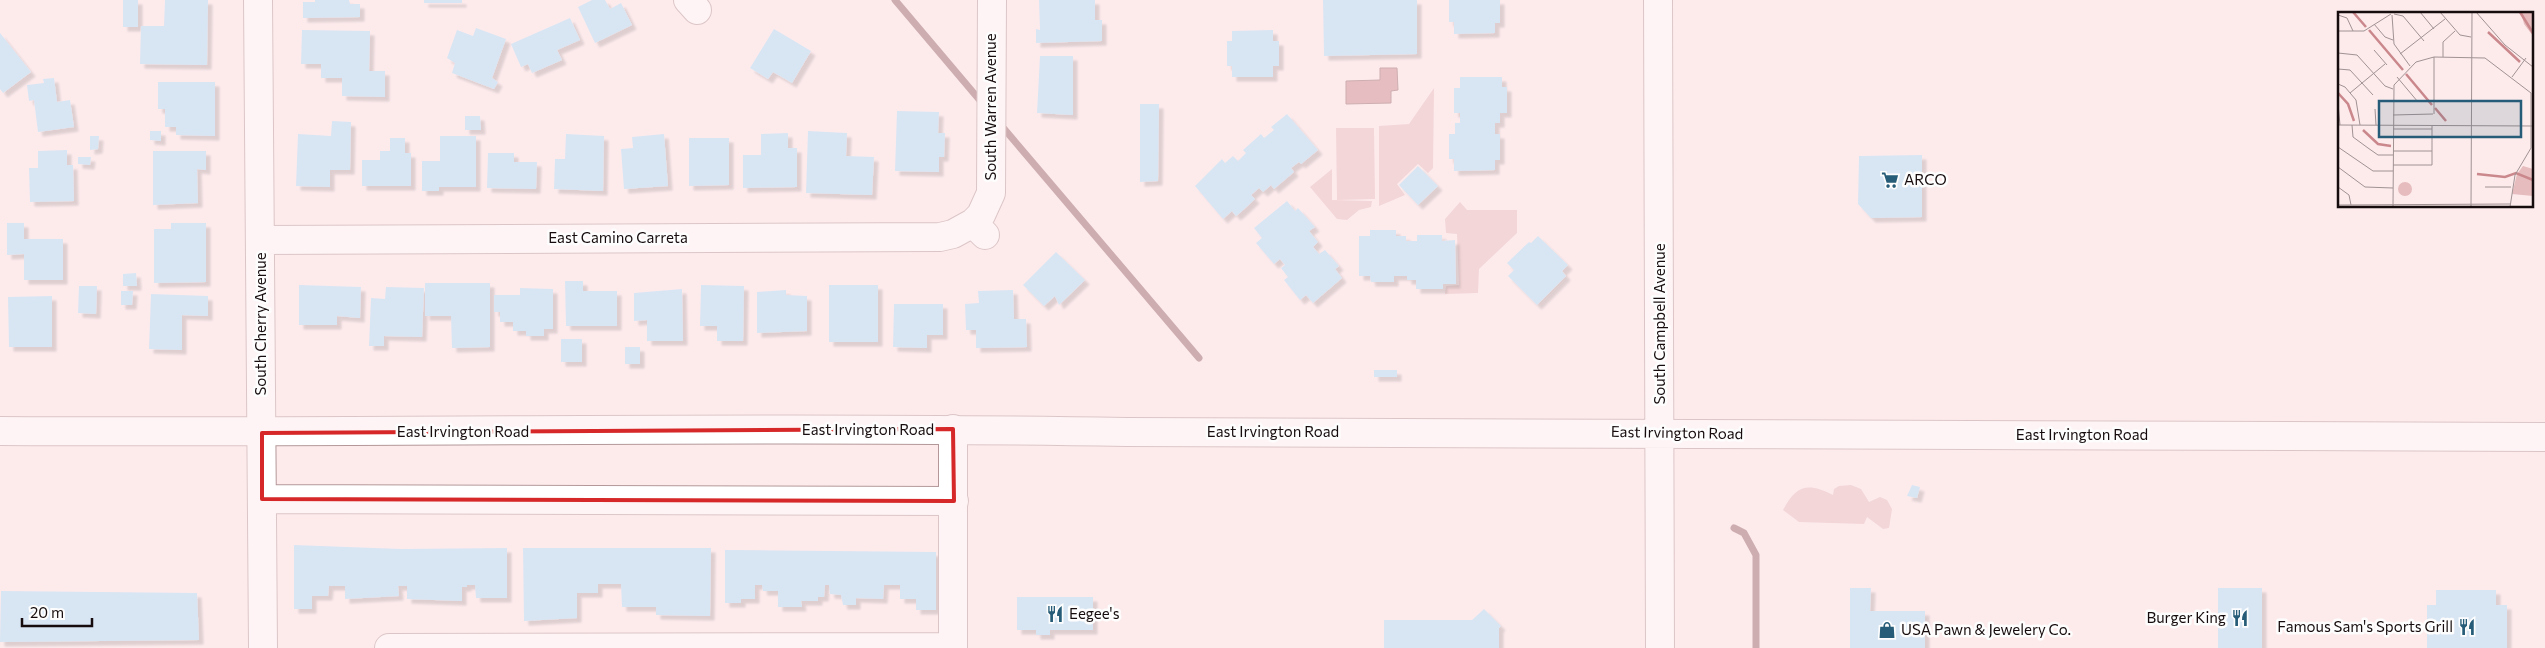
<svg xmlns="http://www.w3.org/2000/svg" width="2545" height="648" font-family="Commissioner,sans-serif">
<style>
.green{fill:#e6bcbe}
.water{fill:#ca888c;stroke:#946366}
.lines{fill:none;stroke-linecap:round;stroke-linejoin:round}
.stream{stroke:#946366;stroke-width:7}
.building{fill:#acdffc;filter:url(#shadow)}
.minor-casing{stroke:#b49899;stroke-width:30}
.major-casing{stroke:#b49899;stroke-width:30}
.minor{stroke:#fff;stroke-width:28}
.major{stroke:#fff;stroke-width:28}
.marked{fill:none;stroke:#d62828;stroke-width:4;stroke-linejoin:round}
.labels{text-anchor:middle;stroke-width:5;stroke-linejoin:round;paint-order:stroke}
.street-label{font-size:15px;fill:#160c0d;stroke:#fdfdfd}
.poi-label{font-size:15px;fill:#160c0d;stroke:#fdfdfd;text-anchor:start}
.inset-river{fill:none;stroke:#ca888c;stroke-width:2.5}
.inset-road{fill:none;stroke:#a19293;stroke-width:1}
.view{fill:#265c77;fill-opacity:0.15;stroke:#265c77;stroke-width:2.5}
.inset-edge{fill:none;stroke:#160c0d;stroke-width:2.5}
</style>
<defs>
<filter id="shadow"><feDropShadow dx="4.5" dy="4.5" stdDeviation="1" flood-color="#0004"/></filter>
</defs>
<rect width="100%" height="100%" fill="#fdebec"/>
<path class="green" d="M1434 88 1433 168 1428 173 1418 164 1397 184 1405 195 1379 206V126L1409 124Z
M1336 128H1374L1375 199 1337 200Z
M1332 169V200L1372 201 1371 207 1359 210 1347 220 1337 219 1310 187Z
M1460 202 1467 210H1517V233L1479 269 1478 293 1445 294 1446 286 1459 285 1457 234 1446 233 1445 219Z
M1851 485 1861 489 1869 502 1880 497 1887 500 1892 509 1889 528 1883 529 1867 517 1864 524 1799 522 1783 510C1796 485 1808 482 1833 495L1834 489 1839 486Z"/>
<path class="water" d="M1380 68H1397L1398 90 1391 91V103L1346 104V81L1380 80Z"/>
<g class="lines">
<path class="stream" d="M895 0 983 104
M1000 124 1199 358
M1734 528 1744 533 1756 555V648"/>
</g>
<path class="building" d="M123 0H138V27H123Z
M165 0H208L207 65 140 64 141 26H164Z
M315 0H349L350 4H360V17L303 18V2H315Z
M424 0H462V3H424Z
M592 0H605L610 9 621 3 632 25 595 43 578 7Z
M1039 0H1095V20H1102V41L1036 43V29L1040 30Z
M1323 0H1417V54L1324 56Z
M1449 0H1500V23H1495V33L1454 34V22H1449Z
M570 18 580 40 557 50 562 60 532 73 528 64 521 67 511 44Z
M476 28 506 39 492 78 498 82 494 89 452 73 455 63 447 58 457 30 473 36Z
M774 29 811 51 792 83 773 72 768 79 750 68Z
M302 30 370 31 369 71H385V97L342 96V78H321V64H301Z
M1273 30V41H1279V66H1273V77H1232V66H1227V41H1232V31Z
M0 33 31 72 3 93 0 89Z
M1040 56H1073V115L1037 113Z
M1460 77H1502V87H1507V113H1500V123H1495V134H1500V160H1495V170L1454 171V159H1449V134H1455V123H1460V113H1454V88H1460Z
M54 78 57 102 70 100 74 127 38 132 34 100 29 101 27 85 44 83 43 79Z
M158 82H215V136L176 135V127H165V109H158Z
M1140 104H1159L1158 181 1140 182Z
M897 111 939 112 938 133H945L944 157H939V172L895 171Z
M1287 114 1318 150 1301 164 1299 162 1291 168 1294 172 1274 189 1271 185 1263 192 1259 188 1251 195 1255 199 1241 212 1236 216 1232 211 1223 219 1195 186 1222 159 1225 163 1233 156 1238 161 1246 153 1243 150 1261 134 1264 138 1274 130 1271 127Z
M465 116H480L481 130H465Z
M332 121 351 122 350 170H330V187L296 186 298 134 331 136Z
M150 131H161V141L150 140Z
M808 131 847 133 846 156 874 157 872 195 806 193Z
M788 133V148H797V187L743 188V155H761V134Z
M566 134 604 136 603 191 554 189 555 159H565Z
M664 134 668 186 624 189 621 149 633 148 632 137Z
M90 136H99L98 149 90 150Z
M440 136H476V187H439V191H422V161H440Z
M390 138H405V153H411V186H362V160H380V151H390Z
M689 138H729V185L689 186Z
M67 150V165H73L74 201 30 202 29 168H38V151Z
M153 151H206V170L197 169 198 203 153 205Z
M488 153H514V162H537L536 189 487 188Z
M1922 155V217L1871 218 1858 204 1859 156Z
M78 157H91L90 165 78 164Z
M1418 166 1438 186 1418 205 1399 185Z
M1287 201 1295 211 1298 208 1315 227 1309 231 1318 242 1313 247 1319 254 1325 250 1339 266 1335 269 1342 278 1313 303 1306 295 1300 300 1284 280 1288 277 1281 268 1285 265 1280 259 1274 264 1256 243 1262 238 1254 228Z
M7 223H24V239H63V280H24V254L7 255Z
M171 223H206V282L154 283V229H171Z
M1370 230H1396V236H1406V241H1417V235H1442V241L1455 240 1456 284H1443V289H1416V280H1407V276H1394V282H1371L1370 276H1359V236H1370Z
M1538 236 1568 265 1562 271 1566 276 1537 305 1508 276 1514 270 1507 263 1529 242 1531 243Z
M1056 252 1085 280 1059 305 1055 296 1044 306 1023 285Z
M136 273 137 286H123V274Z
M565 281H583V291H617V326H566Z
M425 283H490V347L452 348 451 316H425Z
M299 285 361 287 360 318 337 316V325H299Z
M701 285 744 286 743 341H717V326H700Z
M829 285H878V342H829Z
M79 286H97L96 314 78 313Z
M386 287 424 288 422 337 384 336V346H369L371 298 385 299Z
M520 288 553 289V329H544V336H526V331H513V322H500V312H494V295H520Z
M682 289 683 341H647V320L634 321V293Z
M786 290V295L807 296V331L757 333V292Z
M1013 290 1014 319H1026L1027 347 976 348V330H966L965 304 979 303 978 291Z
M121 291H133L132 305H121Z
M151 294 208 296V316L182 315V350L149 349Z
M52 296V347H9L8 297Z
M894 304H943V335H927V348L893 347Z
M561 339H582V362H561Z
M625 347H640V364H625Z
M1374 370H1397V377H1374Z
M1912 485 1920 487 1917 498 1907 496Z
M294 545 401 549 507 548V598H476L475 585H467V587H462V601L407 599V586H398L399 596 345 599V586H329L328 596H312V609H294Z
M523 548H711L710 616 656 615V607H622L621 584H598V593H577V618L524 621Z
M725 550 936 552V610H916V599H900V585H884L883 599 856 598V605H843L841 595 830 594 829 585H825L824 597H818V601H801L802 607H778V591H763L762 585H755V599H741V603H725Z
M1850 588H1871L1870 611H1925V648H1850Z
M2218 588H2262V648H2218Z
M2436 590H2496V605H2507V648H2427V605H2436Z
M1 591 197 593 199 640 0 642Z
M1017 597H1093V630H1050V635H1036V630H1017Z
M1484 609 1501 626 1499 628V648H1384V620H1472Z"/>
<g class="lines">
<g class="minor-casing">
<path id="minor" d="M258 0 263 648
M688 0 697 10
M985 235 973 223 981 215 991 193 992 0
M260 240 940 237 953 234 973 223
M953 429V648
M262 499 954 501
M389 648 953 647"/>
</g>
<g class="major-casing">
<path id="major" d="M1658 0 1660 648
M0 431C375 433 751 426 1126 432L2545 437"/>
</g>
<use href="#minor" class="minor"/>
<use href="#major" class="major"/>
</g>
<path d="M0 0H2545V648H0ZM953 429 954 501 262 499V433Z" fill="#fdebec" fill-opacity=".55" fill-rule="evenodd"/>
<path class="marked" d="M953 429 954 501 262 499V433Z"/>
<defs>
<g id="supermarket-bare" transform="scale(1.35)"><path d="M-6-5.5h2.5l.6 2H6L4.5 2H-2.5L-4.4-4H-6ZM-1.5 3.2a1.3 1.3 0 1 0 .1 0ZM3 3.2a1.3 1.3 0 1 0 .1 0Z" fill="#265c77" stroke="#fdfdfd" stroke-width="2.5" paint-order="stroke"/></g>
<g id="restaurant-bare" transform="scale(1.35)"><path d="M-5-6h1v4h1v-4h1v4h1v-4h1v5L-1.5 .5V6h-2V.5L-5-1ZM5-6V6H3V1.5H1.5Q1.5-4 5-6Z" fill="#265c77" stroke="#fdfdfd" stroke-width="2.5" paint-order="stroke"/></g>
<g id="shop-bare" transform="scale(1.35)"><path d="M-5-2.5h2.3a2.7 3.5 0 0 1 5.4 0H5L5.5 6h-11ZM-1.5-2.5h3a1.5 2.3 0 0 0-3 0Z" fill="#265c77" stroke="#fdfdfd" stroke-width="2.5" paint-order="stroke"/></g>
</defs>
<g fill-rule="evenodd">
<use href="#supermarket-bare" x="1890" y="180"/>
<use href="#restaurant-bare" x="1055" y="614"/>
<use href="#restaurant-bare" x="2240" y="618"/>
<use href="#restaurant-bare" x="2467" y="627"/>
<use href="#shop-bare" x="1887" y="630"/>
</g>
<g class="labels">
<g class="street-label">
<text transform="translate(991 107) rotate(-90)" y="5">South Warren Avenue</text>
<text x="618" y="243">East Camino Carreta</text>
<text transform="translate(261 324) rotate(-90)" y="5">South Cherry Avenue</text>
<text transform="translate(1660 324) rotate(-90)" y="5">South Campbell Avenue</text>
<text x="868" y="435">East Irvington Road</text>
<text x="463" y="437">East Irvington Road</text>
<text x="1273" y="437">East Irvington Road</text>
<text transform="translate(1677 433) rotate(1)" y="5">East Irvington Road</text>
<text x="2082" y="440">East Irvington Road</text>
</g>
<g class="poi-label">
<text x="1904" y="185">ARCO</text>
<text x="1069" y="619">Eegee's</text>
<text x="2226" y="623" text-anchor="end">Burger King</text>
<text x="2453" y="632" text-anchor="end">Famous Sam's Sports Grill</text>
<text x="1901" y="635">USA Pawn &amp; Jewelery Co.</text>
</g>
</g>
<g transform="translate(2338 12)">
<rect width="195" height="195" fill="#fdebec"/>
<path d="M183 0H195V24L186 12ZM185 154 195 157V184L174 182 179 162ZM60 177a7 7 0 1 1 14 0a7 7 0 1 1-14 0Z" fill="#e6bcbe"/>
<path class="inset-river" d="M15 0 28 15M182 0 195 21M31 18 65 58M150 20 182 50M68 62 94 93M0 81 10 92 16 109M97 96 108 109M25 118 40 132 53 134M139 162 167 165 178 161 195 168"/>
<path class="inset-road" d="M82 0 96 17M102 0 122 23 133 25M138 0 167 33 195 55M56 2 65 4 86 29M0 3 9 6 15 19M54 3 56 32 72 54M36 12 47 25 55 28M0 19H26L53 2M36 38 49 53M0 41 19 43 47 74 55 77M62 42 107 7M105 45V30L117 19M0 57 12 58 35 83M59 65 80 90M174 65 188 46M0 72 7 75 18 88 22 113M12 81 47 52M0 92 2 113M37 97 38 113M96 102V45M55 103 95 102M0 113 195 114M14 113 15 125 30 136 40 143H55M55 117H94M56 125H94M0 135 35 159H55M55 139H94M55 153H94V114M0 155 27 175 55 176M0 175 11 183 13 193M147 175H173M0 193 172 192M55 195 56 73 78 50 96 45 147 46 193 81V136L177 163 172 195M133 195 134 0"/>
<path class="view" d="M41 89H183V125H41Z"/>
<rect width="195" height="195" class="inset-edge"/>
</g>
<path d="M22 618v8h70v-8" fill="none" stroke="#160c0d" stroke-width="2.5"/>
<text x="30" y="618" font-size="15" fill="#160c0d" stroke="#fdfdfd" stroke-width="4" paint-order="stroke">20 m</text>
</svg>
